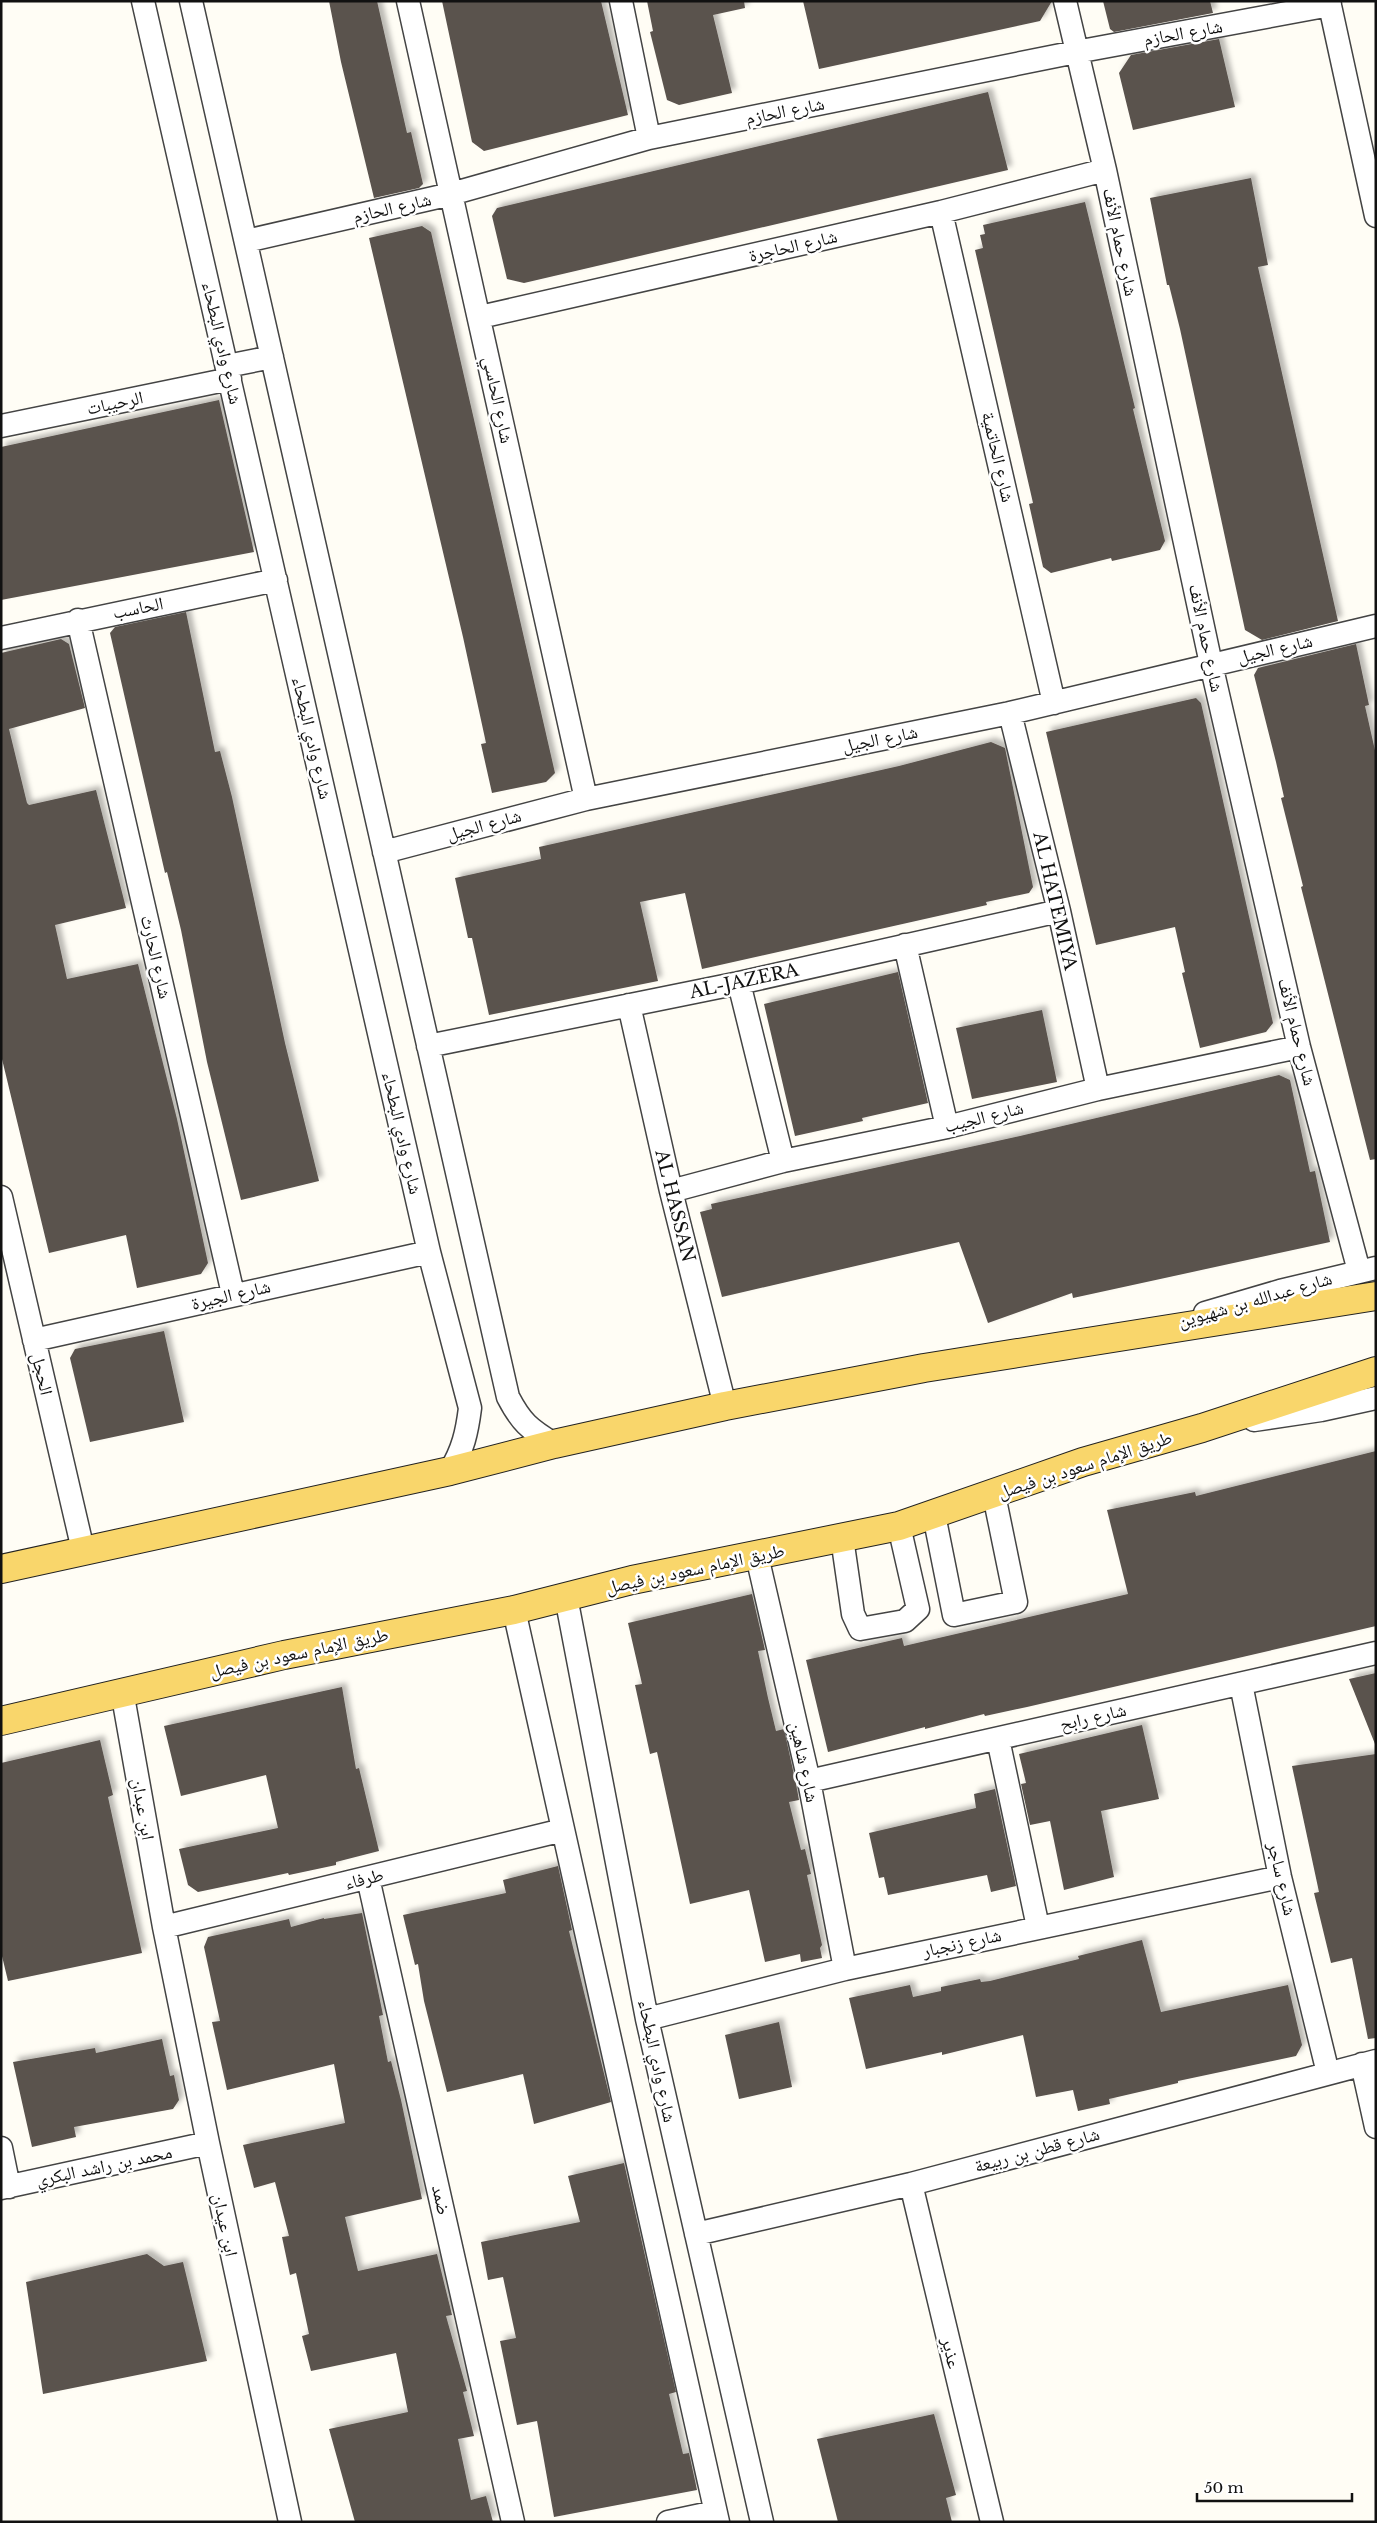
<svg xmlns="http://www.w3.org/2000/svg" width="1377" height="2523" font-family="'Libre Baskerville','Noto Naskh Arabic',serif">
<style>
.building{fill:#5a524d;filter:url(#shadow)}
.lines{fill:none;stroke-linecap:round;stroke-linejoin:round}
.minor-casing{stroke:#444;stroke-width:25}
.major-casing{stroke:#222;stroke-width:30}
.minor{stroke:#fff;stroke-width:22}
.major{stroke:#f9d66b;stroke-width:28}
.labels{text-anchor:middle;stroke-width:5;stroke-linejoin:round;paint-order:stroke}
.street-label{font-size:18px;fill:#111;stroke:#fff}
</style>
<defs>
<filter id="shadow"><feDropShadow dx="4.5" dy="-4.5" stdDeviation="2.5" flood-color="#0004"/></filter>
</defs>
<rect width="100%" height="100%" fill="#fffdf5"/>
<path class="building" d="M329 1H377L407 133 411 132 423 184 419 188 374 198 341 62Z
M442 1H601L628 115 484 151 472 142Z
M647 1H744L745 8 713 15 732 93 679 105 667 100 650 32 653 31Z
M803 1H1052L1040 21 819 69Z
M1103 1H1210L1213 13 1114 32 1110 29Z
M1219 39 1235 107 1133 130 1119 73 1131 55Z
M988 92 1008 170 524 283 507 279 492 216 497 208Z
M1251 178 1268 265 1258 267 1338 621 1262 640 1245 630 1180 329 1169 285H1167L1150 198Z
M1085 202 1135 408 1133 409 1165 541 1160 550 1112 561 1111 558 1051 573 1043 567 1029 504 1033 503 975 250 983 248 980 235 985 234 983 225Z
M422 226 431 232 555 773 546 782 492 793 481 744 486 743 463 637 369 238Z
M219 400 254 552 1 600V447Z
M186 612 215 752 220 751 232 797 285 1043 319 1181 241 1200 207 1062 181 930 167 872 165 873 110 633 115 627Z
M61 639 69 644 85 708 9 729 27 803 29 805 96 790 126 908 55 925 67 979 138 964 177 1119 208 1263 201 1274 137 1288 126 1235 49 1253 1 1055V653Z
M1356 644 1369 705 1365 706 1376 755V1159L1370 1160 1301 887 1303 886 1281 798 1284 797 1276 762 1254 675 1258 668Z
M1196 698 1201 703 1273 1023 1266 1032 1200 1048 1182 973 1185 972 1175 927 1096 945 1046 732Z
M991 742 1005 748 1033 887 1029 893 986 902 987 905 702 969 685 893 640 902 658 981 489 1015 472 938H468L455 878 541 859 539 847 899 766Z
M898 972 928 1103 862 1118 863 1121 795 1136 764 1004Z
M1042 1010 1057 1082 972 1099 956 1028Z
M1279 1075 1290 1080 1310 1172 1315 1171 1330 1242 1073 1298 1072 1293 988 1323 959 1242 722 1297 700 1212 712 1209 711 1204 1020 1136Z
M164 1331 184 1422 90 1442 70 1358 75 1349Z
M1376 1451V1626L1027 1707 985 1716 984 1714 925 1729V1727L828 1752 806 1660 902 1638 904 1646 1128 1594 1107 1510 1195 1492 1196 1496Z
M752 1594 765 1650 758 1651 768 1698 776 1731 784 1729 796 1784 799 1800 789 1802 801 1850 805 1849 811 1874 807 1875 822 1945 820 1948 822 1958 801 1962 800 1954 765 1962 749 1890 690 1904 657 1752 650 1754 635 1685 642 1684 628 1623Z
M1376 1673V1744H1375L1349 1679Z
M342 1687 356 1769 359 1768 379 1851 336 1862V1865L289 1875 288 1873 198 1892 188 1885 179 1849 278 1828 266 1775 181 1796 164 1726Z
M1142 1725 1159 1799 1101 1811 1114 1877 1064 1890 1050 1821 1030 1825 1021 1784 1026 1783 1019 1754Z
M100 1740 113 1795 108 1797 142 1953 8 1981 1 1952V1763Z
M1376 1754V2038L1368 2039 1352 1958 1331 1963 1314 1893 1319 1892 1292 1766Z
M995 1789 1016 1886 991 1892 987 1875 888 1895 884 1877 879 1878 869 1833 976 1808 974 1794Z
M558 1866 572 1930 569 1931 611 2102 534 2124 523 2074 447 2092 424 2001 418 1964 415 1965 403 1915 506 1893 503 1880Z
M362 1913 383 2015 379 2016 388 2062 391 2061 401 2100 422 2199 345 2217 358 2271 437 2254 452 2315 446 2316 467 2391 463 2392 474 2436 458 2439 471 2500 486 2496 493 2522H355L329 2429 408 2412 396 2353 311 2371 302 2336 309 2334 296 2273 290 2275 282 2237 289 2236 275 2182 254 2188 243 2145 345 2123 334 2064 227 2090 212 2022 220 2021 204 1947 208 1937 289 1919 291 1927 324 1918V1919Z
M1142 1940 1161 2012 1288 1985 1302 2045 1296 2056 1178 2081V2083L1109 2099 1110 2104 1078 2111 1073 2090 1036 2097 1023 2035 942 2055V2052L866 2069 849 1998 910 1985 913 1997 941 1991V1987L980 1979 981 1982 990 1981 1042 1968 1079 1959 1078 1956Z
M779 2022 792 2087 739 2099 725 2035Z
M162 2039 170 2076 174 2075 179 2100 173 2109 74 2127 76 2137 32 2147 13 2062 95 2048 96 2053Z
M624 2163 676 2392 669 2394 683 2454 689 2453 697 2490 554 2517 537 2421 517 2425 500 2341 516 2338 503 2277 488 2280 481 2242 580 2222 568 2176Z
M147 2254 164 2266 183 2262 207 2361 43 2394 26 2282Z
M934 2414 956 2495 946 2498 952 2522H838L817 2439Z"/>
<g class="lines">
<g class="minor-casing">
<path id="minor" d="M143 1 429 1252 470 1408C467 1432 463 1450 450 1471
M191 1 508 1397C521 1422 529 1429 554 1444
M408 1 586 799
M621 1 649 138
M1065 1 1105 170 1211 664 1299 1047 1359 1271
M1329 1 1376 216
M941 212 1054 703
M246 241 451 194 649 138 1076 52 1330 5
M480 317 941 212 1105 170
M227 366 272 357
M1 426 230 379
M78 620 233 1294
M1 638 276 580
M1010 713 1059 911 1098 1089
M384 852 586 799 1010 713 1376 626
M905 945 947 1127
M739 983 783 1161
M629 1005 671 1191 725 1406
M428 1046 739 983 1059 911
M671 1191 783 1161 947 1127 1098 1089 1299 1047
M1 1197 83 1550
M1205 1313 1280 1291 1376 1268
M34 1340 429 1252
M1254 1420 1321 1410 1376 1398
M934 1515 954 1615 1016 1602 994 1495
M842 1538 853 1614 860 1629 905 1621 918 1609 899 1526
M757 1556 809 1781 845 1969
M566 1597 647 2019 762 2522
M514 1610 718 2522
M1241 1684 1280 1877 1328 2073
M122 1691 164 1927 208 2143 290 2522
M998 1739 1038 1927
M809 1781 1376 1653
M368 1878 513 2522
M164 1927 563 1830
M647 2019 845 1969 1280 1877
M1362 2064 1376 2127
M1 2148 9 2187
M911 2184 992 2522
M1 2188 208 2143
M696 2234 911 2184 1376 2061
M668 2522 715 2512"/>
</g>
<g class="major-casing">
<path id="major" d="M1 1569 450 1471 554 1444 725 1406 924 1368 1376 1296
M1 1721 284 1655 514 1610 632 1580 899 1526 1083 1462 1202 1428 1376 1371"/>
</g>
<use href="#minor" class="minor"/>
<use href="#major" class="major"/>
</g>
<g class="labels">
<g class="street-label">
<text transform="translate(1183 33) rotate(-10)" y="6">شارع الحازم</text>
<text transform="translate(785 111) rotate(-11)" y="6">شارع الحازم</text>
<text transform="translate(392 208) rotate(-13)" y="6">شارع الحازم</text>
<text transform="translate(1120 242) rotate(78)" y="6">شارع حمام الأنف</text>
<text transform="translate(793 246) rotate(-13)" y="6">شارع الحاجرة</text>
<text transform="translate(222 343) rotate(77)" y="6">شارع وادي البطحاء</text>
<text transform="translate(498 400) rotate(78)" y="6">شارع الحاسي</text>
<text transform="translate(115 403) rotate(-12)" y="6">الرحيبات</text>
<text transform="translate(998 457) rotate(77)" y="6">شارع الحاتمية</text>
<text transform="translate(138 608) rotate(-11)" y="6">الحاسب</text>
<text transform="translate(1206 638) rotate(78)" y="6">شارع حمام الأنف</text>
<text transform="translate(1275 649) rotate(-13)" y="6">شارع الجيل</text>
<text transform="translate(312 738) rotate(77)" y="6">شارع وادي البطحاء</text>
<text transform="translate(880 739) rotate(-11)" y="6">شارع الجيل</text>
<text transform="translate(484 825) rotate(-15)" y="6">شارع الجيل</text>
<text transform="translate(1055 901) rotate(77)" y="6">AL HATEMIYA</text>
<text transform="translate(156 957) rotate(77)" y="6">شارع الحارث</text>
<text transform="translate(744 981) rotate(-12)" y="6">AL-JAZERA</text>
<text transform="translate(1297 1032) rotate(76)" y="6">شارع حمام الأنف</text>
<text transform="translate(984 1117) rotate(-14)" y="6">شارع الجيب</text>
<text transform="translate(402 1133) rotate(77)" y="6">شارع وادي البطحاء</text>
<text transform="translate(675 1206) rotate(76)" y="6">AL HASSAN</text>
<text transform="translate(231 1295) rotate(-13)" y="6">شارع الجيرة</text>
<text transform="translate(1255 1300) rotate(-16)" y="6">شارع عبدالله بن شهيوين</text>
<text transform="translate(42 1374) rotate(77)" y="6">الحجل</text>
<text transform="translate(1085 1465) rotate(-18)" y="6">طريق الإمام سعود بن فيصل</text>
<text transform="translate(695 1569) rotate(-12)" y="6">طريق الإمام سعود بن فيصل</text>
<text transform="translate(299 1653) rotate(-12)" y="6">طريق الإمام سعود بن فيصل</text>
<text transform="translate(1093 1717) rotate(-13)" y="6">شارع رابح</text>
<text transform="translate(804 1762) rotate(78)" y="6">شارع شاهين</text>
<text transform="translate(143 1809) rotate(80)" y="6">ابن عبدان</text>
<text transform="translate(364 1879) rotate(-14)" y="6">طرفاء</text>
<text transform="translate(1282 1879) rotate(77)" y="6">شارع ساجر</text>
<text transform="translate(962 1943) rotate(-12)" y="6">شارع زنجبار</text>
<text transform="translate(657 2061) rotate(78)" y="6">شارع وادي البطحاء</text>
<text transform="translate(1037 2150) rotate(-15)" y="6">شارع قطن بن ربيعة</text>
<text transform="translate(104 2166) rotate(-12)" y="6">محمد بن راشد البكري</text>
<text transform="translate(441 2200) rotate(77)" y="6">ضمد</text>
<text transform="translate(225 2225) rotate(78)" y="6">ابن عيدان</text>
<text transform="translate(951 2353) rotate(77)" y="6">عذير</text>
</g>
</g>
<rect width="1377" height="2523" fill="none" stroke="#111111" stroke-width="5"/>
<path d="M1197 2493v8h155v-8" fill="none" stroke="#111111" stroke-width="2.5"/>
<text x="1204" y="2493" font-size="15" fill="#111111" stroke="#ffffff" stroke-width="4" paint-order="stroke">50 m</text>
</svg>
